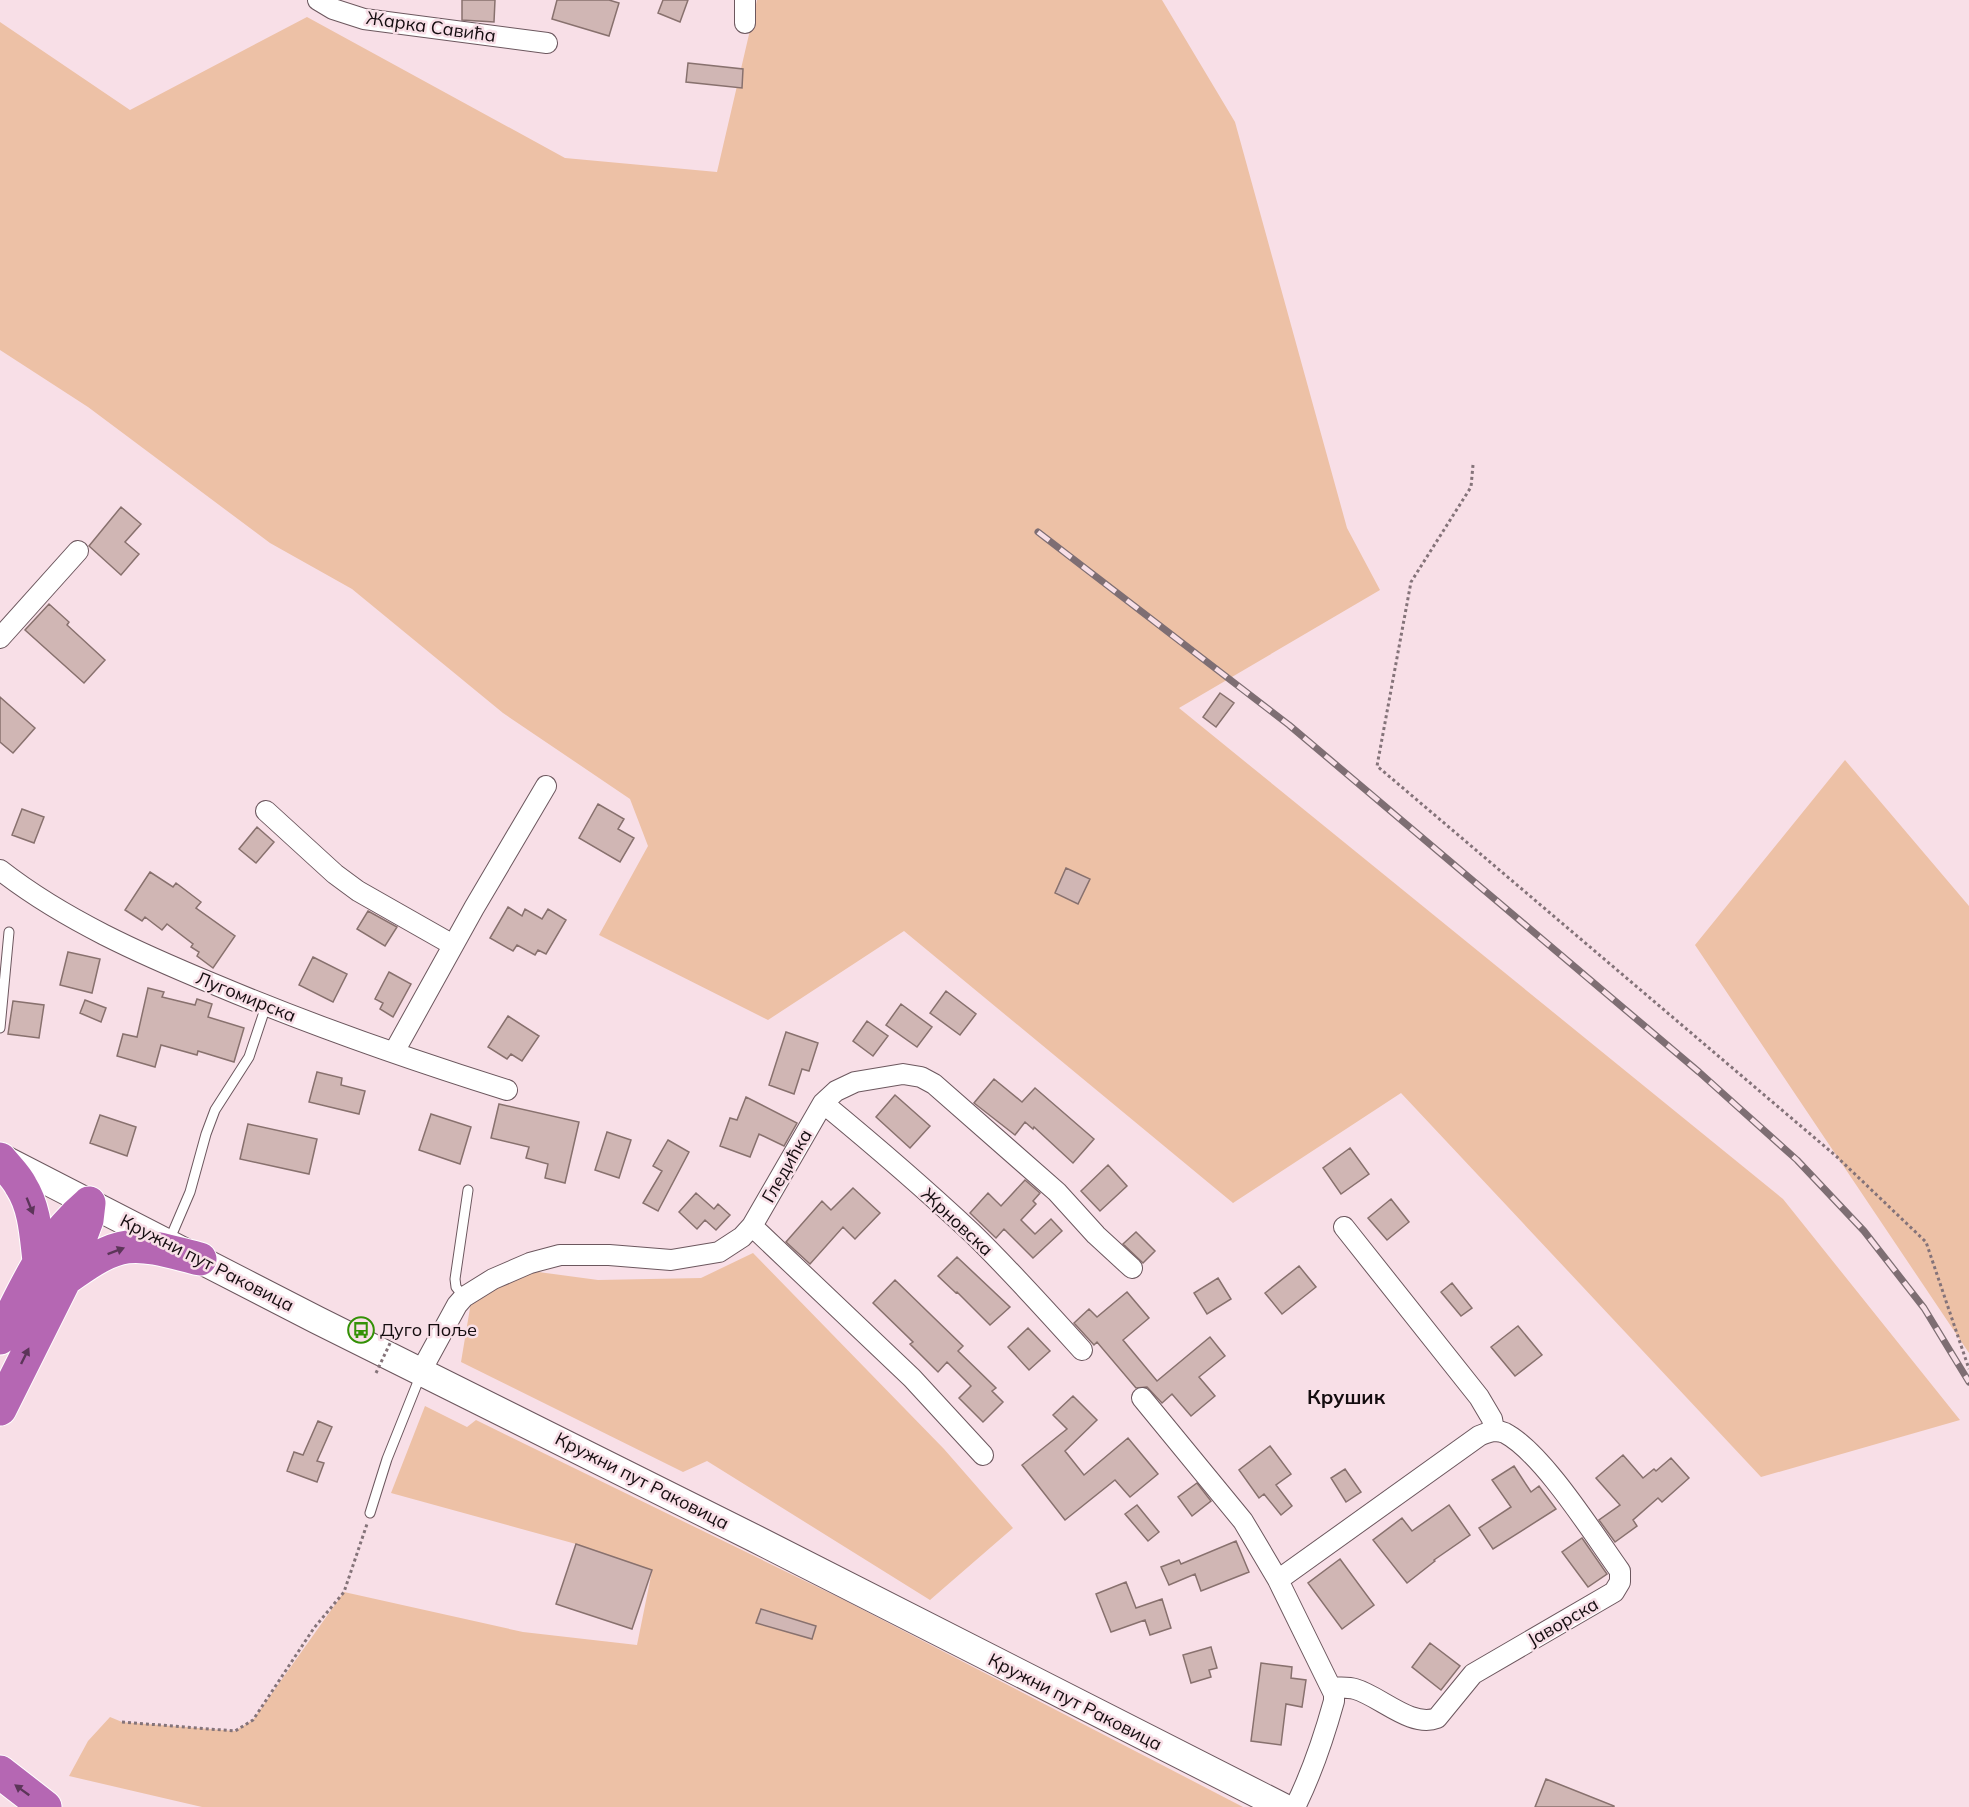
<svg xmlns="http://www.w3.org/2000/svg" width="1969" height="1807" font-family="Mulish,sans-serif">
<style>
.green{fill:#edc1a6}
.building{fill:#d0b6b4;stroke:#88716e;stroke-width:1.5}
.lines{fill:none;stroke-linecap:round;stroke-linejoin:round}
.service-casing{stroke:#6c575e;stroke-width:11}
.minor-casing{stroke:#6c575e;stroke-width:22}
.secondary-casing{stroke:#6c575e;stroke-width:29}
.motorway-casing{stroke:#fff;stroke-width:35}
.path{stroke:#847379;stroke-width:3;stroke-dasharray:3 3;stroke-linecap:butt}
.service{stroke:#fff;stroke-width:9}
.minor{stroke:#fff;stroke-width:20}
.secondary{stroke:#fff;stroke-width:27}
.motorway{stroke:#b567b3;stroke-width:33}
.rail-casing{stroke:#7e6e73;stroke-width:7}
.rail{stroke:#f8dfe7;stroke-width:4.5;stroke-dasharray:14;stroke-linecap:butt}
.path-bridge{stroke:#847379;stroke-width:3;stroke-dasharray:3 3;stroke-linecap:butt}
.oneway{fill:#5c3559}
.labels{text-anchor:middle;stroke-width:5;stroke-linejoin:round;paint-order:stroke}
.street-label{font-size:18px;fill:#140c0f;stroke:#f8dfe7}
.poi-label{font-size:18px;fill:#140c0f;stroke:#f8dfe7;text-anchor:start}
.neighbourhood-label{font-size:20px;font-weight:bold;fill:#140c0f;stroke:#f8dfe7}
</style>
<rect width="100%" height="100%" fill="#f8dfe7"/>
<path class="green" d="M757 0H1162L1235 122 1347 528 1380 590 1179 708 1783 1199 1960 1420 1761 1477 1401 1093 1233 1203 904 931 768 1020 599 935 648 846 630 799 503 713 352 589 270 543 88 407 0 350V22L130 110 307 17 565 158 717 172Z
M1845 760 1969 906V1353L1695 945Z
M753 1253 944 1449 1013 1528 930 1600 707 1461 683 1472 461 1362 471 1302 531 1271 598 1280 701 1278Z
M425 1406 467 1427 476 1420 844 1600 1243 1807H202L69 1776 88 1741 110 1717 122 1722 235 1731 253 1720 344 1592 523 1632 637 1645 652 1571 576 1544 391 1493Z"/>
<path class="building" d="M462 0H495L494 22 462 20Z
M557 0H609L619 3 609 36 552 19Z
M663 0H688L680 22 658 13Z
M688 63 743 69 742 88 686 82Z
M121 507 141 524 125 542 139 554 121 575 89 546Z
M49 604 69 622 67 625 105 660 84 683 25 630Z
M1220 693 1234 703 1216 727 1203 717Z
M0 697 35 728 13 753 0 742Z
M598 804 624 819 618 829 634 838 620 862 579 838Z
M22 809 44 817 34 843 12 835Z
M257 827 274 842 256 863 239 849Z
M1066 868 1090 879 1078 904 1055 893Z
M150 872 173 887 176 883 201 902 196 908 235 936 213 968 197 956 199 952 191 947 193 944 167 924 162 930 145 917 142 921 125 910Z
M508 907 522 916 525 909 542 919 548 909 566 920 546 954 538 950 535 955 517 945 513 951 490 938Z
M368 911 397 927 385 946 357 929Z
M68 952 100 959 92 993 60 985Z
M313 957 347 974 333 1002 299 985Z
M389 972 411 984 393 1017 380 1009 383 1003 375 999Z
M148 988 164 992 162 997 195 1005 197 999 212 1004 208 1017 244 1028 234 1062 198 1051 197 1055 161 1045 155 1067 117 1056 123 1034 137 1037Z
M946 991 976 1014 960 1035 930 1013Z
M85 1000 106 1008 101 1022 80 1013Z
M13 1001 44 1005 39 1038 8 1034Z
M901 1004 932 1027 917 1047 886 1025Z
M508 1016 539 1036 522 1061 511 1054 507 1059 488 1047Z
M867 1021 888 1036 873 1056 853 1041Z
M786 1032 818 1043 809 1071 802 1069 794 1094 769 1085Z
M317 1072 342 1078 341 1085 365 1091 359 1114 309 1102Z
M994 1079 1022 1102 1035 1088 1094 1139 1073 1163 1034 1127 1033 1129 1025 1122 1015 1135 974 1103Z
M895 1095 930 1126 910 1148 876 1117Z
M746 1097 797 1123 784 1146 759 1134 750 1157 720 1146 730 1118 737 1120Z
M499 1104 579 1122 565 1183 545 1178 548 1164 526 1158 529 1147 491 1138Z
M431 1114 471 1127 460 1164 419 1150Z
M100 1115 136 1127 127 1156 90 1143Z
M248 1124 317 1139 309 1174 240 1159Z
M607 1132 631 1140 619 1178 595 1170Z
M668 1140 689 1152 658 1211 643 1203 662 1171 653 1166Z
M1350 1148 1369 1174 1341 1194 1323 1168Z
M1108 1165 1127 1186 1100 1211 1081 1191Z
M1025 1180 1040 1193 1033 1201 1036 1204 1021 1220 1035 1234 1051 1219 1062 1231 1033 1258 1004 1229 996 1238 970 1213 988 1193 1001 1206Z
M853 1188 880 1213 855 1239 843 1227 810 1264 786 1242 822 1201 831 1210Z
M696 1193 714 1209 718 1204 730 1215 716 1230 705 1220 697 1229 679 1212Z
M1391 1199 1409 1222 1387 1240 1368 1218Z
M1136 1232 1155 1251 1143 1263 1123 1244Z
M957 1257 1010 1307 990 1325 957 1292 956 1293 938 1276Z
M1299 1266 1316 1287 1282 1314 1265 1293Z
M1218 1278 1231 1299 1207 1314 1194 1293Z
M895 1280 963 1346 958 1351 996 1388 992 1391 1003 1402 983 1422 959 1398 971 1386 947 1362 938 1372 910 1344 913 1342 873 1303Z
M1452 1283 1472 1308 1461 1316 1441 1292Z
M1127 1292 1149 1318 1123 1340 1157 1381 1210 1337 1225 1356 1199 1377 1215 1396 1191 1416 1172 1394 1162 1403 1147 1387 1136 1388 1097 1342 1094 1345 1074 1323 1089 1309 1097 1317Z
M1518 1326 1542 1355 1515 1376 1491 1347Z
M1028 1328 1050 1351 1029 1370 1008 1347Z
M1073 1396 1097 1420 1065 1451 1084 1475 1128 1438 1158 1474 1130 1497 1115 1480 1065 1520 1022 1465 1067 1429 1053 1415Z
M318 1421 332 1427 317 1461 324 1463 317 1482 287 1471 294 1452 303 1455Z
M1270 1446 1291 1474 1276 1485 1292 1506 1281 1515 1264 1494 1259 1498 1239 1470Z
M1623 1455 1643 1478 1654 1469 1656 1471 1671 1458 1689 1478 1662 1502 1658 1498 1633 1520 1637 1526 1615 1542 1599 1520 1620 1505 1596 1478Z
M1514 1466 1531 1492 1539 1486 1556 1509 1493 1549 1479 1528 1511 1507 1492 1480Z
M1345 1469 1361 1492 1346 1502 1331 1478Z
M1197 1483 1211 1501 1192 1516 1178 1497Z
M1137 1505 1159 1532 1148 1541 1125 1514Z
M1449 1505 1470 1535 1434 1560 1435 1561 1407 1583 1373 1540 1402 1518 1412 1531Z
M1582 1538 1607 1574 1588 1587 1562 1552Z
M1236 1541 1249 1572 1201 1591 1195 1574 1169 1585 1161 1567 1179 1560 1181 1564Z
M576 1544 652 1570 632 1629 556 1604Z
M1340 1559 1374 1605 1342 1629 1308 1583Z
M1126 1582 1136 1608 1162 1599 1171 1628 1150 1635 1145 1620 1111 1632 1096 1594Z
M761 1609 816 1626 812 1639 756 1623Z
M1430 1643 1460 1666 1441 1690 1412 1667Z
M1211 1647 1217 1668 1209 1670 1211 1677 1191 1683 1183 1655Z
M1261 1663 1292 1667 1291 1678 1306 1680 1302 1707 1286 1704 1281 1745 1251 1741Z
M1546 1779 1614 1806V1807H1535Z"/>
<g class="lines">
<g class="service-casing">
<path id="service" d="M0 1028 9 932
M169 1241 190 1192 206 1134 215 1110 249 1057 266 1006
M464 1297 456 1287 455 1279 468 1190
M370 1513 387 1459 421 1374"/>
</g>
<g class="minor-casing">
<path id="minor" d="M318 0 333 9 364 19 547 43
M745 0V23
M0 638 78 551
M266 811 335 874 358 891 453 945
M0 870C64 920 141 954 216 985 311 1025 408 1059 507 1090
M394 1052 474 908 546 786
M823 1103C874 1145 924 1188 972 1233 1010 1270 1046 1310 1082 1350
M752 1226 912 1378 983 1455
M1344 1227 1479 1397 1492 1419 1494 1430
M421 1371 457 1305 464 1297 493 1279 530 1263 560 1255H609L671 1260 719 1252 742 1237 752 1226 823 1103 836 1091 855 1082 903 1074 921 1077 934 1084 1057 1192 1096 1235 1132 1268
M1142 1398 1243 1521 1278 1580
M1295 1807C1312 1773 1324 1737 1334 1701V1694L1278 1580 1479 1436C1488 1432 1496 1429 1505 1433 1543 1453 1594 1535 1620 1571V1582L1614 1592 1473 1674 1437 1718C1411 1728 1380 1696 1355 1689 1348 1687 1339 1688 1332 1687"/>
</g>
<g class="secondary-casing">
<path id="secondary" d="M2 1158 317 1320 754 1538 1283 1807"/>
</g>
<g class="motorway-casing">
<path id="motorway" d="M0 1159C7 1168 16 1176 21 1186 35 1208 36 1235 39 1261
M65 1279C83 1267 104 1250 127 1247 150 1244 178 1254 200 1259
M0 1338C26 1287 44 1241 89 1203
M0 1409 65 1279 87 1220 89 1203
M0 1772 45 1807"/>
</g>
<path class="path" d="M1473 465 1471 487 1411 582 1377 766 1836 1156 1926 1242 1969 1369
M122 1722 235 1731 253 1720 314 1628 344 1592 367 1524"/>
<use href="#service" class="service"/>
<use href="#minor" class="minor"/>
<use href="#secondary" class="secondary"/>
<use href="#motorway" class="motorway"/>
<g class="rail-casing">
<path id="rail" d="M1038 532 1289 725 1699 1072 1797 1160 1864 1231 1924 1308 1969 1382"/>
</g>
<use href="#rail" class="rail"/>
<path class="path-bridge" d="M376 1373 392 1339"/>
</g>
<defs><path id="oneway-solid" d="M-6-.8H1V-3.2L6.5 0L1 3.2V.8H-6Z" transform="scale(1.5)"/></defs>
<g class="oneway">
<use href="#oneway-solid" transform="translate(30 1206) rotate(68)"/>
<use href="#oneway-solid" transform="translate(116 1251) rotate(-21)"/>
<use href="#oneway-solid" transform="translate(25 1356) rotate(-64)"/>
<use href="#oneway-solid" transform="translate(22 1790) rotate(-144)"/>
</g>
<defs>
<g id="bus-ring" transform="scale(1.35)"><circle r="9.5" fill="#f8dfe7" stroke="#339106" stroke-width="1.5"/><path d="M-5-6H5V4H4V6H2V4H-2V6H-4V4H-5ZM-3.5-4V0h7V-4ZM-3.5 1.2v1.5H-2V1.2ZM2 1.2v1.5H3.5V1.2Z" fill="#339106"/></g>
</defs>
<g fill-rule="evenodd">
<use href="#bus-ring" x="361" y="1330"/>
</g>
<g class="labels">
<g class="street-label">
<text transform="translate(431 27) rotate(8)" y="6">Жарка Савића</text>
<text transform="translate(246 997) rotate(22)" y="6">Лугомирска</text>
<text transform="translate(787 1166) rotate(-60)" y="6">Гледићка</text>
<text transform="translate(957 1222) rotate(43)" y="6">Жрновска</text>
<text transform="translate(207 1263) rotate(27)" y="6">Кружни пут Раковица</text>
<text transform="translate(642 1481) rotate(27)" y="6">Кружни пут Раковица</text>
<text transform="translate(1563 1622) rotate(-30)" y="6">Јаворска</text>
<text transform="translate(1075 1702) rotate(27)" y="6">Кружни пут Раковица</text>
</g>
<g class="poi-label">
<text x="380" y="1336">Дуго Поље</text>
</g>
<g class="neighbourhood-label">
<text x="1346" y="1404">Крушик</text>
</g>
</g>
</svg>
